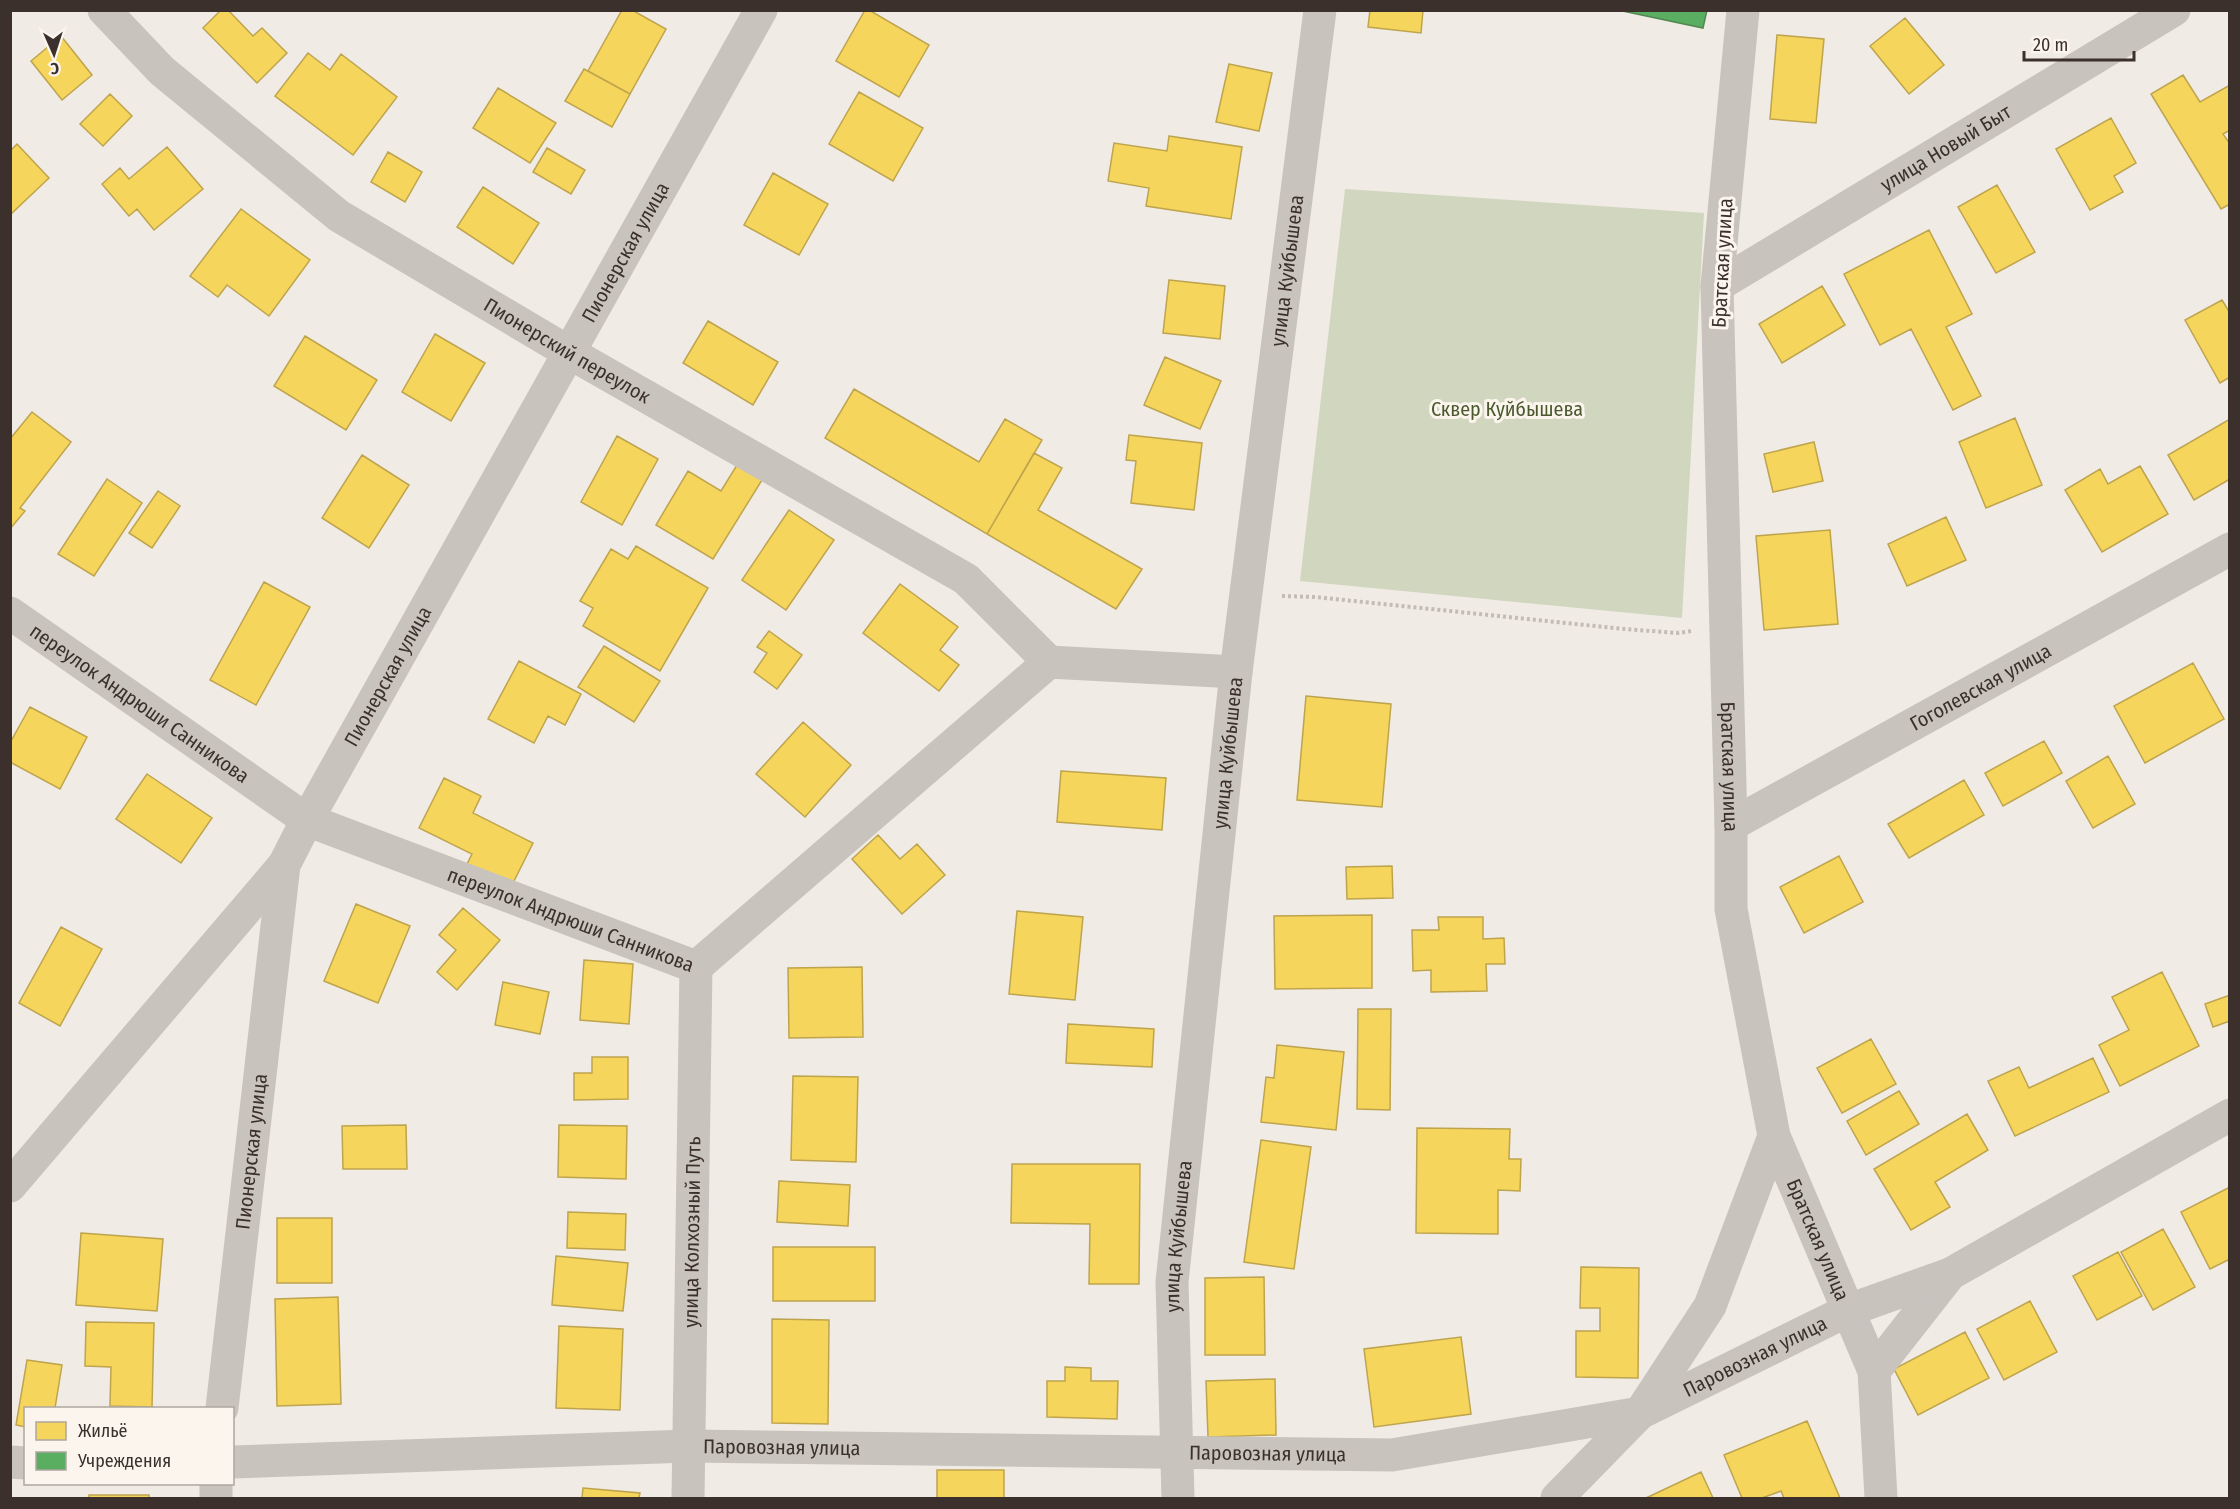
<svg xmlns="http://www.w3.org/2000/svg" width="2240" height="1509" font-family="'Fira Sans Condensed',sans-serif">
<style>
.green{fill:#d1d6bf}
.homes{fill:#f6d55c;stroke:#bea44d;stroke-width:1.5}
.public{fill:#5aae61;stroke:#518851;stroke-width:1.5}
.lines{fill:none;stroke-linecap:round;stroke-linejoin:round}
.path{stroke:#c2bbb6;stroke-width:4;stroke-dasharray:3 3;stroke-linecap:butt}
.street{stroke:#c9c3be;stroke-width:33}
.labels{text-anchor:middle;stroke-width:6;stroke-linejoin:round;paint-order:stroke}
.street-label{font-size:20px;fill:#3b302b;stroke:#fbf5ee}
.park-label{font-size:20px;fill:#4a5a2e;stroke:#fbf5ee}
</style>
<rect width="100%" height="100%" fill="#f0ebe5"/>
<path class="green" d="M1345 189 1704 213 1682 618 1300 581Z"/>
<path class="homes" d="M221 10H228L253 36 262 28 287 53 257 83 203 28Z
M622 10H632L666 29 630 94 588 71Z
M865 10H869L929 45 899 97 836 61Z
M1370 10H1423L1421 33 1368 27Z
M1905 18 1944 65 1909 94 1870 46Z
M1777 35 1824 39 1816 123 1770 119Z
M61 36 92 75 62 100 31 61Z
M308 53 330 70 341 54 397 97 353 155 275 96Z
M1229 64 1272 73 1259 131 1216 122Z
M584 69 630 94 612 127 565 101Z
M2183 75 2200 102 2230 85V130L2223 134 2230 144V204L2221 209 2151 94Z
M498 88 556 123 530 163 473 128Z
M859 92 923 128 893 181 829 144Z
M110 94 132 116 103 146 80 124Z
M2111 118 2136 163 2114 176 2123 192 2090 210 2056 149Z
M1169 136 1242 147 1231 219 1146 206 1149 188 1108 181 1114 143 1167 151Z
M17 144 49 178 10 215V151Z
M167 147 203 189 154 230 137 209 129 216 102 184 120 168 129 179Z
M547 148 585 170 571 194 533 172Z
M388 152 422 172 405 202 371 182Z
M773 173 828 204 799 255 744 225Z
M1997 185 2035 252 1996 273 1958 207Z
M483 187 539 223 513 264 457 227Z
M241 209 310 260 269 316 227 285 218 297 190 276Z
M1929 230 1972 314 1946 327 1981 396 1953 410 1911 329 1880 345 1844 274Z
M1169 280 1225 286 1220 339 1163 333Z
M1822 286 1845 325 1782 363 1759 324Z
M2222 300 2230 313V377L2220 383 2185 320Z
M708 321 778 362 753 405 683 363Z
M435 334 485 363 451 421 402 392Z
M305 336 377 380 346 430 274 386Z
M1165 357 1221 381 1200 429 1144 405Z
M854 389 979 462 1005 419 1042 440 987 534 825 438Z
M32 412 71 442 20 508 25 511 10 529V439Z
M2015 418 2042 485 1986 508 1959 442Z
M2230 419V479L2194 500 2168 455Z
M1129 435 1202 443 1194 510 1131 503 1136 461 1126 460Z
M617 436 658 459 622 525 581 502Z
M1814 442 1823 481 1773 492 1764 454Z
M1034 453 1062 468 1038 510 1142 569 1116 609 987 534Z
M362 455 409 485 369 548 322 518Z
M737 465 762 480 713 559 656 525 688 471 721 491Z
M2140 466 2168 514 2102 552 2065 490 2100 469 2108 484Z
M107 479 142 503 94 576 58 554Z
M158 491 180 506 152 548 129 533Z
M789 510 834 540 786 610 742 580Z
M1946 517 1966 560 1907 586 1888 544Z
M1830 530 1838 624 1764 630 1756 536Z
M636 546 708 588 660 671 583 626 593 608 580 601 611 549 628 559Z
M264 582 310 607 256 705 210 680Z
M900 584 958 627 940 650 959 665 939 691 863 633Z
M769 631 802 655 777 689 754 672 767 653 757 647Z
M604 646 660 681 634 722 578 687Z
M519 661 581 694 565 725 548 716 534 743 488 719Z
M2193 663 2224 719 2145 763 2114 706Z
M1306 696 1391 704 1382 807 1297 800Z
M30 707 87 737 60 789 10 762V743Z
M803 722 851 765 805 817 756 774Z
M2044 741 2062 773 2003 806 1985 773Z
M2108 756 2135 804 2093 828 2066 781Z
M1061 771 1166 778 1162 830 1057 822Z
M147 774 212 818 181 863 116 819Z
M444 778 481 796 473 813 533 843 510 889 465 868 472 854 419 828Z
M1964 780 1984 815 1909 858 1888 824Z
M878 835 900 859 917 844 945 875 902 914 852 859Z
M1839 856 1863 902 1804 933 1780 887Z
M1392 866 1393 898 1347 899 1346 867Z
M356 904 410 926 378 1003 324 981Z
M463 908 500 940 457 990 437 972 456 950 439 935Z
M1017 911 1083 917 1075 1000 1009 994Z
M1372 915V988L1275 989 1274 916Z
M1438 917H1483V939L1504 938 1505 964H1486L1487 991 1431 992V970L1413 971 1412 930H1439Z
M61 927 102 949 60 1026 19 1003Z
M584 960 633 964 629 1024 580 1020Z
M862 967 863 1037 789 1038 788 968Z
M2162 972 2199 1046 2120 1086 2099 1045 2129 1030 2112 997Z
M503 982 549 992 540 1034 495 1025Z
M2230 995V1021L2213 1027 2205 1004Z
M1358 1009H1391L1390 1110 1357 1109Z
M1068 1024 1154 1029 1152 1067 1066 1063Z
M1871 1039 1896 1084 1842 1113 1817 1068Z
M1277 1045 1344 1052 1336 1130 1261 1122 1266 1077 1274 1078Z
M592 1057H628V1099L574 1100V1073H592Z
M2093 1058 2109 1092 2015 1136 1988 1081 2019 1067 2029 1088Z
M793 1076 858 1077 856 1162 791 1160Z
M1899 1091 1919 1124 1866 1155 1847 1121Z
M1967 1114 1988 1150 1935 1182 1950 1207 1911 1230 1874 1169Z
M406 1125 407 1169H343L342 1126Z
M559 1125 627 1126 626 1179 558 1177Z
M1417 1128 1510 1129 1509 1159H1521L1520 1191 1498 1190V1234L1416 1233Z
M1261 1140 1311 1147 1294 1269 1244 1262Z
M1012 1164H1140L1139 1284H1089L1090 1224 1011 1223Z
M779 1181 850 1185 848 1226 777 1222Z
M2230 1187V1259L2210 1269 2181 1212Z
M568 1212 626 1214 625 1250 567 1248Z
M277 1218H332V1283H277Z
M2163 1229 2195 1287 2153 1310 2121 1252Z
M81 1233 163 1239 157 1311 76 1305Z
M773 1247H875V1301H773Z
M2118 1252 2142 1296 2097 1320 2073 1276Z
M556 1256 628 1263 623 1311 552 1305Z
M1581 1267 1639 1268 1638 1378 1576 1377V1331H1600V1308H1580Z
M1264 1277 1265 1355H1205V1278Z
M338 1297 341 1404 277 1406 275 1299Z
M2030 1301 2057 1352 2004 1380 1977 1329Z
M772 1319 829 1320 828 1424 772 1423Z
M86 1322 154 1323 152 1407 110 1406 111 1367 85 1366Z
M559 1326 623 1329 620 1410 556 1408Z
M1965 1332 1989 1378 1918 1415 1894 1369Z
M1461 1337 1471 1414 1374 1427 1364 1349Z
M27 1360 62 1365 55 1408H26V1427L16 1425Z
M1065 1367 1091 1368V1381H1118L1117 1419 1047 1417V1381H1065Z
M1275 1379 1276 1435 1208 1437 1206 1381Z
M1807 1421 1840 1498H1784L1781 1491 1762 1498H1742L1724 1455Z
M937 1470H1004V1498H937Z
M1701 1472 1713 1498H1646Z
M583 1488 640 1493 639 1498H582Z
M89 1495H149V1498H89Z"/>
<path class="public" d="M1618 10H1707L1703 28Z"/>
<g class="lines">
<path class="path" d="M1282 596 1315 597 1624 629 1678 633 1692 631"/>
<g class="street">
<path id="s1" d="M104 10 162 71 339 216 570 353 966 579 1049 662"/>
<path id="s2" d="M1743 10 1717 286 1731 825V909L1774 1136 1874 1371 1881 1498"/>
<path id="s3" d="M1717 286 2174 10"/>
<path id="s4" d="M10 613 307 820 696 967 1049 662 1236 672"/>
<path id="s5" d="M1731 825 2230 549"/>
<path d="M10 1186 284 865"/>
<path d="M1874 1371 1950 1274"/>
<path id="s6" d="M222 1408 284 865 307 820 761 10"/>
<path d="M10 1462 26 1463"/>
<path id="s7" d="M232 1462 689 1446 1392 1455 1640 1413 1849 1310 1950 1274 2230 1115"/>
<path d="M216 1498V1484"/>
<path id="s8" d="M688 1498 696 967"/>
<path id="s9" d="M1178 1498 1172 1282 1236 672 1320 10"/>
<path d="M1557 1498 1640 1413 1710 1306 1774 1136"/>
</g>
</g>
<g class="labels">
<g class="street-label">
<text dy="7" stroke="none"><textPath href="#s3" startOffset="267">улица Новый Быт</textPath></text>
<text dy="7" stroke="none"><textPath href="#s6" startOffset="1248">Пионерская улица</textPath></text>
<text transform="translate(1722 263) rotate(-87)" y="7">Братская улица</text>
<text dy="7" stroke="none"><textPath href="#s9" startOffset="1234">улица Куйбышева</textPath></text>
<text dy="7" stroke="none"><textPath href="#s1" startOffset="578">Пионерский переулок</textPath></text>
<text dy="7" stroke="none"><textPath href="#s6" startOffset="762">Пионерская улица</textPath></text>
<text dy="7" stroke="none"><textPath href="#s5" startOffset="285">Гоголевская улица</textPath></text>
<text dy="7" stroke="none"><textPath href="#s4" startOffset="158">переулок Андрюши Санникова</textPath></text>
<text dy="7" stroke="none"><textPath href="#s9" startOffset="748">улица Куйбышева</textPath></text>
<text dy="7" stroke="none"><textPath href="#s2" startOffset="758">Братская улица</textPath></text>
<text dy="7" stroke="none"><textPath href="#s4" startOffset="644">переулок Андрюши Санникова</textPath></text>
<text dy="7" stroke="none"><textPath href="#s6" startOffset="258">Пионерская улица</textPath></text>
<text dy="7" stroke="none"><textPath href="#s8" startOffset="266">улица Колхозный Путь</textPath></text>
<text dy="7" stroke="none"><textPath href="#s9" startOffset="262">улица Куйбышева</textPath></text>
<text dy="7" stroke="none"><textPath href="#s2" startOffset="1244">Братская улица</textPath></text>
<text dy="7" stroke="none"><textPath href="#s7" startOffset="1540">Паровозная улица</textPath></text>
<text dy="7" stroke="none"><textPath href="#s7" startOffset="550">Паровозная улица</textPath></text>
<text dy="7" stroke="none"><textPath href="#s7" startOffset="1036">Паровозная улица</textPath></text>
</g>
<g class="park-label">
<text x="1507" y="416">Сквер Куйбышева</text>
</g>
</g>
<rect width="2240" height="1509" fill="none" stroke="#3b302b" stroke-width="24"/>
<rect x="24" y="1407" width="210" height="78" fill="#fbf5ee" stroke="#aea6a0" stroke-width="1.5"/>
<rect x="36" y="1422" width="30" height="18" fill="#f6d55c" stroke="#aea6a0" stroke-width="1.5"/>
<text x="78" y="1437" font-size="18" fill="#3b302b">Жильё</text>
<rect x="36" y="1452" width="30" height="18" fill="#5aae61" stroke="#aea6a0" stroke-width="1.5"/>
<text x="78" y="1467" font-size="18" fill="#3b302b">Учреждения</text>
<g transform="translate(54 54) rotate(177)" stroke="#fbf5ee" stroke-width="4.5" paint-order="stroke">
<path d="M0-4.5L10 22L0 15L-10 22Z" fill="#3b302b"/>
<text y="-9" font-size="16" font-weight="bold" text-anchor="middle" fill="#3b302b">С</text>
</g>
<path d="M2024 51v9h110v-9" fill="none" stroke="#3b302b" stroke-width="3"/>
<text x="2033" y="51" font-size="18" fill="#3b302b" stroke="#fbf5ee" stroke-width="4.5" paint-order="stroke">20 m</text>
</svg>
